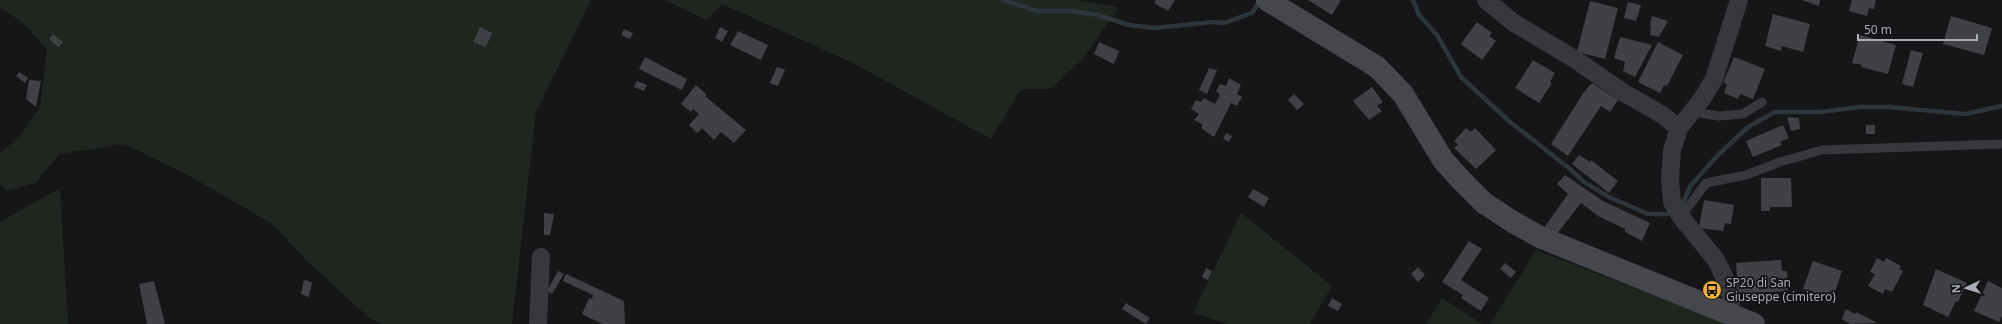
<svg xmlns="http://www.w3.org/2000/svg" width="2002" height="324" font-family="'Noto Sans',sans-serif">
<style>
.green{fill:#1e261f}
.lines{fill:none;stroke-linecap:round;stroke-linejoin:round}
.stream{stroke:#2c353c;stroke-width:4.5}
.building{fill:#404145}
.lane{stroke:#37383d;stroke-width:9}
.street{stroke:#37383d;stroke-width:18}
.secondary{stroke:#45474d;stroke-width:22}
.labels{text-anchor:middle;stroke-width:3.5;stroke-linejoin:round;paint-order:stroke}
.poi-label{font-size:12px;fill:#a8adb8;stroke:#111113;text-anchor:start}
</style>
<rect width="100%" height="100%" fill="#161618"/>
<path class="green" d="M0 0H591L536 112 512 324H381L368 317 309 263 271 223 186 174 124 144 59 154 36 183 6 191 0 182V154L22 133 40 108 47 50 23 23 0 7Z
M665 0H1074L1119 7 1082 60 1050 89H1021L991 139 851 62 722 4 706 20Z
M60 188 68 324H0V222Z
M1241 213 1332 286 1310 324H1228L1193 313Z
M1536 250 1728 324H1490Z
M1442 298 1482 324H1426Z"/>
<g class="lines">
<path class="stream" d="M1003 0 1037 11H1072L1098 15 1129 25 1155 28 1213 22 1224 23 1252 13 1260 0
M1413 0 1419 15 1437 35 1461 77 1509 121 1570 169 1584 182 1609 197 1648 214H1667
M1682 205 1691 185 1718 155 1748 127 1775 112H1820L1860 107H1889L1965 114 2002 106"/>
</g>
<path class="building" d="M1156 0H1175L1168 11 1154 3Z
M1308 0H1341L1332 15Z
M1802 0H1820L1819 6Z
M1852 0H1876L1874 9 1869 8 1867 16 1849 11Z
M1590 1 1618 8 1605 59 1577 52Z
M1628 2 1641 5 1636 21 1624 18Z
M1773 14 1810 24 1803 52 1782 46 1781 51 1765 46Z
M1652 16 1668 21 1659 37 1650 35 1651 26 1650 25Z
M1951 16 1992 28 1984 55 1943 44Z
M1477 22 1492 33 1489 36 1496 41 1482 60 1461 44Z
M480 27 492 33 486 47 473 42Z
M720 27 728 31 722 42 715 38Z
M624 29 633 33 630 39 621 35Z
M738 31 768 45 761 60 730 45Z
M53 34 63 42 58 47 49 39Z
M1860 35 1896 45 1888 74 1861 67 1862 65 1852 63Z
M1620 37 1652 45 1635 77 1623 71 1625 62 1614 58Z
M1099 42 1119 51 1114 64 1094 54Z
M1658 42 1683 55 1667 86 1664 85 1660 93 1638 82Z
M1911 50 1923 53 1913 87 1902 84Z
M645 57 687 79 682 90 639 69Z
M1734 57 1765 69 1753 99 1740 94 1738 99 1724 93 1727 84 1723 83Z
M1533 60 1555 73 1550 82 1552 83 1539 103 1515 88Z
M777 67 785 70 778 86 770 83Z
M1209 68 1217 70 1207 94 1199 90Z
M19 72 28 78 25 83 16 76Z
M1229 78 1241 85 1237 94 1242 97 1237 106 1231 103 1214 137 1202 129V124L1194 120 1199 114 1191 109 1196 100 1201 102 1204 98 1215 104 1220 95 1216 91 1220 84 1226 86Z
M29 80 41 81 36 107 26 99Z
M637 81 647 85 644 91 634 87Z
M1592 83 1618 100 1610 112 1601 106 1568 156 1551 144 1584 92Z
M696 85 707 95 705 96 746 130 734 143 721 132 714 140 702 128 697 133 689 125 699 114 693 109 691 112 681 104Z
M1372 87 1383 102 1377 106 1382 111 1369 120 1353 101Z
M1294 94 1304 104 1297 110 1288 100Z
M1787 117 1799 118 1800 129 1791 131Z
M1783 125 1789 138 1780 142 1782 145 1753 157 1746 141Z
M1866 125H1875V134H1866Z
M1466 128 1471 132 1475 128 1496 150 1476 169 1454 148 1458 145 1454 141Z
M1226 133 1232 136 1229 142 1223 139Z
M1579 155 1590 162 1591 160 1618 181 1609 193 1572 164Z
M1565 175 1603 201 1650 223 1642 241 1625 232V229L1598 216 1581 203 1552 240 1541 232 1568 194 1557 184Z
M1761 178H1791L1792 207H1770V211H1761Z
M1253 189 1269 198 1264 207 1248 197Z
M1704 200 1734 205 1731 224 1725 223 1723 231 1699 228Z
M544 213 554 214 550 235H544Z
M1469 241 1482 249 1461 280 1489 298 1481 311 1461 298 1463 295 1442 282Z
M1877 258 1884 262 1886 258 1901 266 1899 269 1903 271 1892 292 1885 289 1883 294 1868 286 1875 274 1870 272Z
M1781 260 1782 271H1787L1788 291 1738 294 1736 263Z
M1813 261 1842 271 1832 300 1803 289Z
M1505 263 1516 272 1511 278 1500 269Z
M1418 267 1425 275 1418 282 1411 274Z
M1206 268 1212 271 1208 280 1202 277Z
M1936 269 1967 283 1958 302 1956 301 1948 317 1923 305Z
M558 271 564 274 552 294 547 291Z
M566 274 624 301 625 324H602L582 314 589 298 592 299 593 295 563 281Z
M304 280 312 282 309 297 301 294Z
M154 281 165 324H147L139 284Z
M1988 281 2002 288V316L1999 322 1974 311Z
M1332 298 1342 304 1338 311 1328 306Z
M1126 303 1150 318 1146 324 1122 309Z
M1846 309 1855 314 1856 312 1878 323 1850 324 1842 319Z"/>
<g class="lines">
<path class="lane" d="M1693 112 1719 116 1743 114 1762 102
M1681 217 1706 183 1746 175 1780 162 1822 150 2002 144"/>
<path class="street" d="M1486 0 1514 23 1573 58 1624 93 1661 114 1679 128
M1728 313 1731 301 1729 287 1716 260 1681 217 1672 202 1670 180 1672 150 1679 128 1702 99 1714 79 1739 0
M538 324 541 257"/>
<path class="secondary" d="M1267 0 1377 67 1403 94 1443 160 1462 181 1484 203 1513 222 1542 238 1754 324"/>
</g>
<defs>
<g id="bus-disc" transform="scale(1)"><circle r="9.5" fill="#f2b134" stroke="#111113"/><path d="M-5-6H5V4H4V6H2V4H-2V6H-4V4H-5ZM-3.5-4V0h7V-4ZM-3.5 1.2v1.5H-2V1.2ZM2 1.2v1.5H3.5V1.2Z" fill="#111"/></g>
</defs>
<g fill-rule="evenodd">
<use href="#bus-disc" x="1712" y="290"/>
</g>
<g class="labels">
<g class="poi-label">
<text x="1726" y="287">SP20 di San<tspan x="1726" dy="14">Giuseppe (cimitero)</tspan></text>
</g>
</g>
<g transform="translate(1966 288) rotate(266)" stroke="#111113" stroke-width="3" paint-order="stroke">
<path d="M0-3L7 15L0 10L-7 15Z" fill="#a8adb8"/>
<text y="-6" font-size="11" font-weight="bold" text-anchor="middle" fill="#a8adb8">N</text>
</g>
<path d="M1858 34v6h119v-6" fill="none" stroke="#a8adb8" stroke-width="2"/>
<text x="1864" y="34" font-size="12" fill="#a8adb8" stroke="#111113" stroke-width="3" paint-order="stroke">50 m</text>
</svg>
